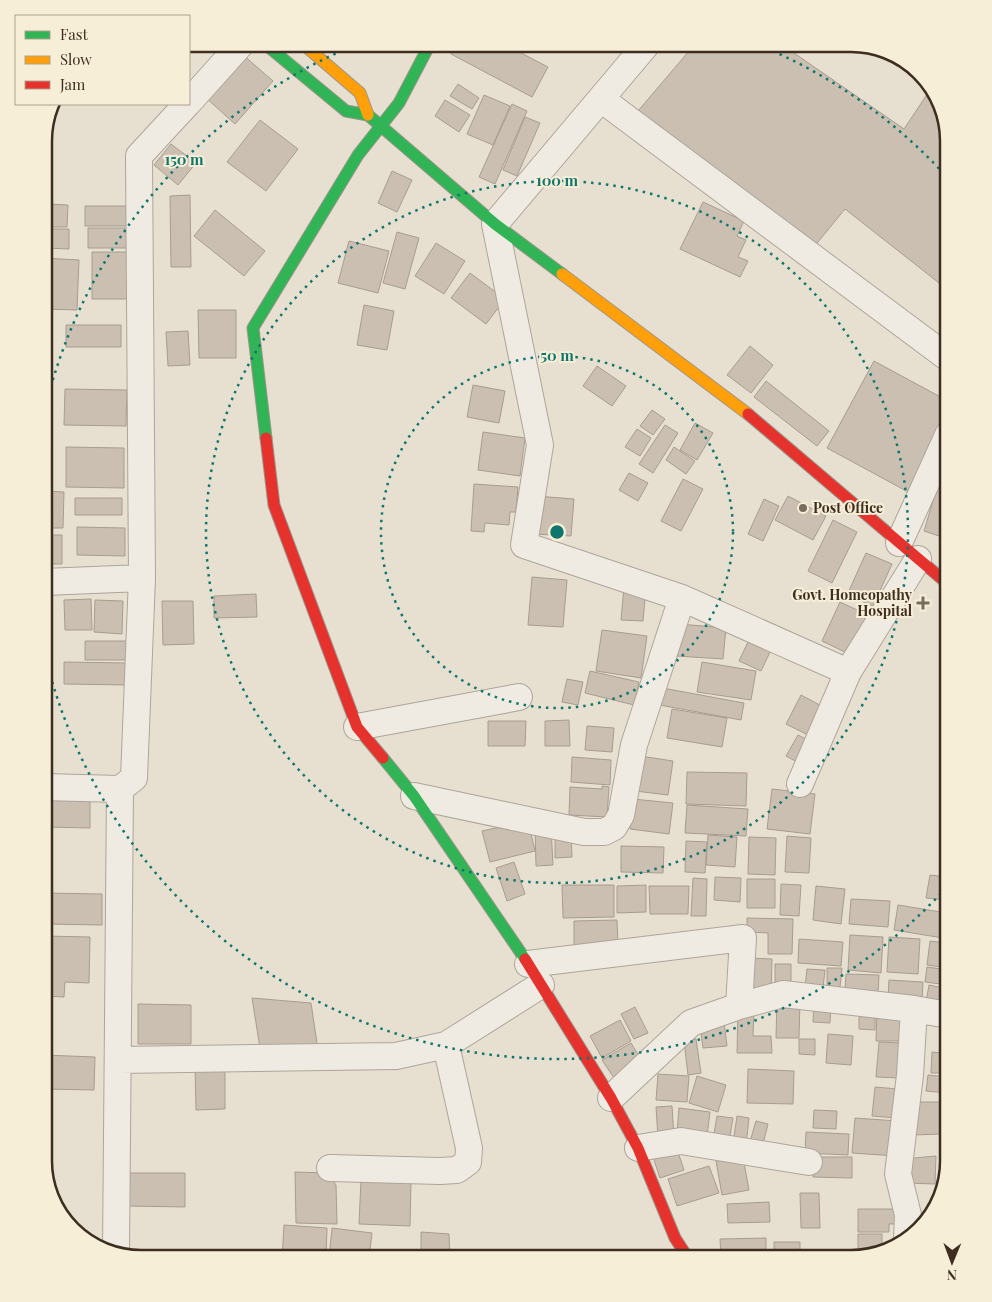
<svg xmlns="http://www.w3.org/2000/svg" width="992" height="1302" font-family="'Playfair Display',serif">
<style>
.building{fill:#cbbfb2;stroke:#a89c90}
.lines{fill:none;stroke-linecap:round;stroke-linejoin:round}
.street-casing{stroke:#ada599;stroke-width:28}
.fast-casing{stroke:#9c958a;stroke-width:13}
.slow-casing{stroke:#9c958a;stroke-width:13}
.jam-casing{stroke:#9c958a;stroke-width:13}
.street{stroke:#efebe3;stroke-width:26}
.fast{stroke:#30b455;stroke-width:11}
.slow{stroke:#ff9f0a;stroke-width:11}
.jam{stroke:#e5322d;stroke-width:11}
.ring{fill:none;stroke:#0f766e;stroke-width:2.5;stroke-dasharray:2.5 5}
.poi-dot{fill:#786c5e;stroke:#f7eed8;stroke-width:2}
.labels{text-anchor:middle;stroke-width:4;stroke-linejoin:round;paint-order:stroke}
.poi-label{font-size:14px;font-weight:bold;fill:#3d2e20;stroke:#f7eed8;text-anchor:start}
.rim{fill:none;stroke:#3d2e20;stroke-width:2.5}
.centre{fill:#0f766e;stroke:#f7eed8;stroke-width:2.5}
.ring-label{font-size:15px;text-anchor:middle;font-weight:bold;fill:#0f766e;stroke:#f7eed8;stroke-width:4;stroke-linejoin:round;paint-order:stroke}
</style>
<rect width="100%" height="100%" fill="#e7e0d1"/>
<path class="building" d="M456 44H504L548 67 532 97 451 54Z
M695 44H781L904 129 932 87 948 141V290L845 209 813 248 638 111Z
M242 54 273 81 235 124 205 97Z
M458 84 479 98 472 109 450 96Z
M484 95 510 106 493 145 467 134Z
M445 100 470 115 459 132 435 116Z
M512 104 527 111 495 184 479 177Z
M525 117 540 123 517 176 503 170Z
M260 120 298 149 266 191 227 162Z
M171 144 196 163 178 185 154 165Z
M392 171 412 180 397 212 378 203Z
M190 195 191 267H171L170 196Z
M703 202 744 221 737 236 746 240 738 257 748 261 740 277 680 249Z
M48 204 68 205 67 227H47Z
M85 206H129V226H85Z
M215 210 265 251 244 276 194 236Z
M88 228H128V248H88Z
M44 229H69V249L44 248Z
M397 232 419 238 405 289 383 283Z
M349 241 389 251 378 293 338 283Z
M436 243 465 261 444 294 415 276Z
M92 252H128V299H92Z
M44 258 79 260 77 310 44 309Z
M470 273 505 299 486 324 451 298Z
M364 305 394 311 387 350 357 345Z
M198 310H236V358H199Z
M66 325H121V347H66Z
M188 331 190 365 168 366 166 332Z
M750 346 773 365 751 393 727 375Z
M874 361 948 401V424L910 493 827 448Z
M597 366 626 386 612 406 583 386Z
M766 381 829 431 817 446 754 397Z
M473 385 505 391 499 423 467 417Z
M65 389 127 390 126 426 64 425Z
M652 410 665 419 653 435 640 426Z
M695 423 713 433 697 460 680 450Z
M665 425 678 433 653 473 639 464Z
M637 429 651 438 640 456 625 447Z
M483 432 525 438 520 476 478 470Z
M66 447 124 448V488L66 487Z
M674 447 695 461 686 474 666 460Z
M629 473 648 483 638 501 619 490Z
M683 479 703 489 681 531 661 521Z
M474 484 518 487 516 512H510L509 525 485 523 484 532 471 531Z
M44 491 64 492 63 528H44Z
M936 491 948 495V539L924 531Z
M536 496 574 499 571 536 533 534Z
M788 496 826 516 813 540 775 520Z
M75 498H122V515H75Z
M764 499 779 506 763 541 748 534Z
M833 520 857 532 832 583 808 571Z
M77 527 125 528V556L77 555Z
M44 535H62V564H44Z
M866 553 892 564 873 606 847 595Z
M532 577 567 580 563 627 528 625Z
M624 586 646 588 643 621 621 620Z
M256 594 257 617 214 618V596Z
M91 599 92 630H65L64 600Z
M95 600 123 601 122 634 94 632Z
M162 601H193L194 644 163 645Z
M840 602 868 615 849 654 822 641Z
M679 624 726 628 723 659 677 656Z
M602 630 647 636 641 678 596 671Z
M749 640 771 650 761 671 739 661Z
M85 641H127V660H85Z
M64 662 127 663V685L64 684Z
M702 662 756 671 751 700 697 692Z
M590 671 639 682 634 705 585 693Z
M567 679 583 682 578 705 562 702Z
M657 687 744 703 741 720 654 704Z
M801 695 829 710 814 738 786 724Z
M672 709 727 718 722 747 667 738Z
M569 720 570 746H545V721Z
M488 721H526L525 746H488Z
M587 726 614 728 612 752 585 750Z
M798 735 812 742 801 764 786 756Z
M640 756 673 761 668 795 635 791Z
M572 757 611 760 610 785 571 782Z
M687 772 747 773 746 806 686 804Z
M602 786 609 787 607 817 569 815 570 787 602 789Z
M772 789 815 794 810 834 767 829Z
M44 793 90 794V828L44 827Z
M633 799 673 803 669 834 630 829Z
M687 805 748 809 746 836 685 833Z
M528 821 535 851 490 862 482 831Z
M535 827H551L553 865 536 866Z
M555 833H571L572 857 555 858Z
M708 835 737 837 735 867 706 865Z
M787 836 811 838 809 873 785 872Z
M749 837 776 838 775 875 748 874Z
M686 841 707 842 705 873 685 872Z
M621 846 664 847 663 873 621 872Z
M514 862 525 894 507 901 496 868Z
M930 875 948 877V900L926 898Z
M715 877 741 878 740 902 714 900Z
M693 878 707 879 706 916H691Z
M747 879H775V908H747Z
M781 884 801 885 799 916 780 915Z
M562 885H614V917L563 918Z
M646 885V912L617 913V886Z
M649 886H689L688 914H650Z
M816 886 845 889 841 924 813 920Z
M44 893 102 894V925L44 924Z
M851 899 890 901 888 927 849 924Z
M898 905 947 913 943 938 894 930Z
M747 918 793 919 792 954H768V933L747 932Z
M617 920 618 945H574V921Z
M850 935 883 937 881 973 848 970Z
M44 936 90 937 89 983 65 982 64 997 44 996Z
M889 937 920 939 918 974 887 972Z
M799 939 843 942 841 966 798 963Z
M930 941 948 943V968L927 965Z
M749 958 772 959 771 994 748 993Z
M775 964H791V986H775Z
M927 967 948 970V985L925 982Z
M827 968H842L840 987H827Z
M807 969 825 970 823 988 805 987Z
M846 974 879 975 878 993 845 991Z
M889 980 923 982 922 1000 888 998Z
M929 985 948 989V1006L926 1002Z
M252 998 311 1003 318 1050 260 1048Z
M777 999 800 1000 799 1038H776Z
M814 1000 831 1001 830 1023 813 1022Z
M138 1004 191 1005V1044H138Z
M859 1006 875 1007V1030L859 1029Z
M635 1007 648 1033 634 1039 621 1014Z
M877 1007 903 1008 902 1041H876Z
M738 1009 754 1010 753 1036H771L772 1053H737Z
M620 1020 631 1041 602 1058 590 1036Z
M724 1022 727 1046 703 1048 700 1025Z
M828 1034 853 1036 851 1065 826 1063Z
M696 1039 701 1073 688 1075 684 1041Z
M799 1039H815V1055L799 1054Z
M879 1042 901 1043 899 1078 876 1077Z
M631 1043 642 1061 614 1078 602 1060Z
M943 1051 948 1052V1075H942Z
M932 1052 942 1053 940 1073H931Z
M44 1055 95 1057 94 1090 44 1089Z
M195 1065H225V1109L196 1110Z
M748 1069 794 1071 793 1104 747 1103Z
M658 1074 689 1076 687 1102 656 1100Z
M928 1075 948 1077V1093L926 1091Z
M697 1076 726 1085 718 1112 689 1103Z
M875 1087 898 1089 896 1118 872 1116Z
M912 1102H940L941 1134 913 1135Z
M672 1106 674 1137 658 1138 656 1107Z
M679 1108 710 1112 707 1136 677 1133Z
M814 1110 837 1111 836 1129 813 1128Z
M717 1116 733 1118 729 1142 713 1140Z
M737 1116 749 1118 746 1145 733 1143Z
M855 1118 898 1121 896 1156 852 1153Z
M756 1121 768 1124 762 1148 749 1145Z
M806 1132 849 1134 848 1155 805 1153Z
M675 1143 684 1170 660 1178 651 1151Z
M936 1156 935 1184 905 1183 904 1159Z
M743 1157 749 1190 722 1195 716 1161Z
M814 1157H852V1178L813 1177Z
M709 1166 719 1193 677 1206 668 1179Z
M295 1172 328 1173 336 1185 337 1224 296 1223Z
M129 1173H185V1207L128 1206Z
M361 1180 411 1181 410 1226 359 1224Z
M800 1193H819L820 1228H801Z
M769 1202 770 1222 728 1223 727 1204Z
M858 1209H896V1224H889V1232H858Z
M284 1225 327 1228 326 1258H282Z
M332 1228 372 1233 369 1258H329Z
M421 1232 449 1234 450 1258H421Z
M858 1234H882V1249L858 1256Z
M766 1238V1258H721L720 1239Z
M774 1242H800V1258H774Z"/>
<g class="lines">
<g class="street-casing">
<path id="street" d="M647 44 495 224 540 445 524 545 682 598 848 672 918 559
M601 99 948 358
M189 102 241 44
M899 543 948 435
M44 582 142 578
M357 727 519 697
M800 784 848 672
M44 787 120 789 134 778 142 578 139 156 187 104
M414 796 584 832H604L614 827 621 815 634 745 682 598
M528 964 743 938 739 1006
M118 1060 396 1056 446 1045 541 985
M611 1098 691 1023 739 1006 783 994 914 1009 948 1015
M638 1148 681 1141 809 1162
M330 1168 440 1171 457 1170 468 1162 469 1148 446 1045
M907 1239 908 1215 898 1174 910 1075 914 1009
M116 1252 120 789"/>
</g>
<g class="fast-casing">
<path id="fast" d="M265 44 346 111 368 115 495 224 562 274
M266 438 253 328 358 155 399 103 430 44
M383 758 414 796 525 959"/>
</g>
<g class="slow-casing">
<path id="slow" d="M303 44 360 93 368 115
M562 274 748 414"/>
</g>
<g class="jam-casing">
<path id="jam" d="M748 414 948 584
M266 438 274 505 357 727 383 758
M525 959 611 1098 638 1148 675 1238 688 1258"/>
</g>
<use href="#street" class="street"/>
<use href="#fast" class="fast"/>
<use href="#slow" class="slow"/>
<use href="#jam" class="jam"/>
</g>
<g class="ring">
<circle cx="557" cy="532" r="176"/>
<circle cx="557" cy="532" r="351"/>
<path d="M946 888A527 527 0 0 1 45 655M45 409A527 527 0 0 1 355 45M759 45A527 527 0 0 1 946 176"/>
</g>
<g class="poi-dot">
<circle cx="803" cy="508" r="5"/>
<path d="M920.5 595.5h5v5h5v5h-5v5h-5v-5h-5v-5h5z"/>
</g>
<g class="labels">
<g class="poi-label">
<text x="813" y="513">Post Office</text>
<text x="912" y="600" text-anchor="end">Govt. Homeopathy<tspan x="912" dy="16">Hospital</tspan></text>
</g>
</g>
<path d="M0 0H992V1302H0ZM141 52H851A89 89 0 0 1 940 141V1161A89 89 0 0 1 851 1250H141A89 89 0 0 1 52 1161V141A89 89 0 0 1 141 52Z" fill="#f7eed8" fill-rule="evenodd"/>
<path class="rim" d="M141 52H851A89 89 0 0 1 940 141V1161A89 89 0 0 1 851 1250H141A89 89 0 0 1 52 1161V141A89 89 0 0 1 141 52Z"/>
<circle cx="557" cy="532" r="8" class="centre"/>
<g class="ring-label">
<text x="184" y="165">150 m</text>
<text x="557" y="186">100 m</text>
<text x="557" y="361">50 m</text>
</g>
<rect x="15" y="15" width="175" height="90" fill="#f7eed8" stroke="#ada18e"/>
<rect x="25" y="31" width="25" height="8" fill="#30b455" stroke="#ada18e"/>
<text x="60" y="40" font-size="15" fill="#3d2e20">Fast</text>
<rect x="25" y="56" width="25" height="8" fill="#ff9f0a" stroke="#ada18e"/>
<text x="60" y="65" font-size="15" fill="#3d2e20">Slow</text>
<rect x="25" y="81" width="25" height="8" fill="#e5322d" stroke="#ada18e"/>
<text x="60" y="90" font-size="15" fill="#3d2e20">Jam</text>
<g transform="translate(952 1262) rotate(181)" stroke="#f7eed8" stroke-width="4" paint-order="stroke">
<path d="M0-4L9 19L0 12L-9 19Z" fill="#3d2e20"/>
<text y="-8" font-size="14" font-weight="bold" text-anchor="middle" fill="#3d2e20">N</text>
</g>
</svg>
